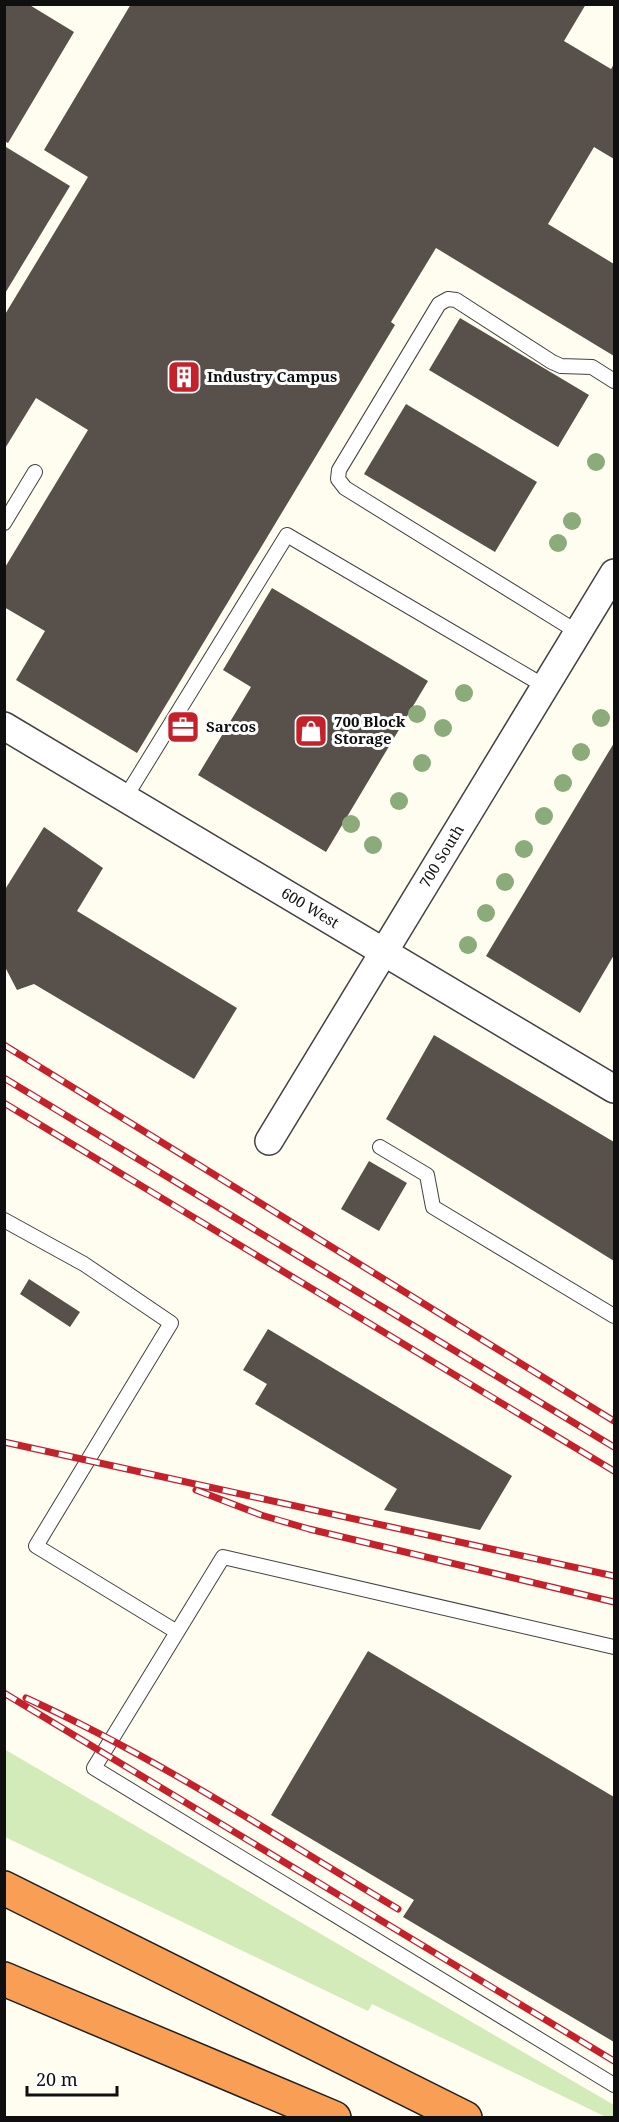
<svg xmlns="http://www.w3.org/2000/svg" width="619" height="2122" font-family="'Noto Serif',serif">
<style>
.green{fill:#d3ebb8}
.building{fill:#58504b}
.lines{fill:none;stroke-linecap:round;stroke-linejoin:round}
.service-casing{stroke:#424242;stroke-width:16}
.minor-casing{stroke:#424242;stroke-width:30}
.motorway-casing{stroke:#202020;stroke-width:36}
.service{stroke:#fff;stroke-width:14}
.minor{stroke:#fff;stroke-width:27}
.motorway{stroke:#f99e55;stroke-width:33}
.rail-casing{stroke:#c4212b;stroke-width:7}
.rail{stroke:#fff;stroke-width:4.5;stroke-dasharray:14;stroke-linecap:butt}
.tree{fill:#8cab7b}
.labels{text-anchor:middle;stroke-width:6;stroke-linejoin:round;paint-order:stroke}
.poi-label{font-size:15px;font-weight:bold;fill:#0f0f0f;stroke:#fff;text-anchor:start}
.street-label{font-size:15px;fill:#0f0f0f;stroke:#fff}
</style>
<rect width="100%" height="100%" fill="#fffcf0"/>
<path class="green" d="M4 1749 614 2105V2117H606L372 2004 368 2011 5 1837Z"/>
<path class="building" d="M4 4H28L74 32 8 143 4 141Z
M131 4H586L564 41 611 69 614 64V159L594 147 548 224 614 264V356L436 248 391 322 395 325 137 753 16 680 45 631 4 607V569L88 430 36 398 4 450V316L88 177 44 150Z
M6 147 70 186 4 295V150Z
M460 318 589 395 558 447 429 370Z
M406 404 537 482 495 552 364 474Z
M272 588 428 681 326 852 198 775 251 687 223 670Z
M614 743V955L580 1013 486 956Z
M44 827 103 868 77 911 237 1008 194 1079 34 984 17 990 4 965V891Z
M434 1035 614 1142V1261L386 1119Z
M369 1161 407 1183 379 1231 341 1209Z
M29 1279 80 1312 70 1327 20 1294Z
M268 1329 512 1476 480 1530 384 1510 397 1489 255 1404 267 1384 243 1370Z
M368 1651 614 1797V2042L403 1917 414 1900 271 1815Z"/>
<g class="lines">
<g class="service-casing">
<path id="service" d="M4 523 35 472
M579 633 345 488 338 479 339 470 439 304 448 299 456 300 552 362 561 366 592 367 614 381
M125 798 287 535 546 687
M380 1147 427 1175 433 1207 614 1316
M4 1220 84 1264 171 1323 36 1546 177 1632
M614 1647 223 1557 94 1768 614 2085"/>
</g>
<g class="minor-casing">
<g id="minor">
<path id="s1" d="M4 726 614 1089"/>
<path id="s2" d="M269 1141 614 573"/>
</g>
</g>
<g class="motorway-casing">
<path id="motorway" d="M4 1888 465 2118
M4 1979 334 2118"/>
</g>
<use href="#service" class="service"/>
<use href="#minor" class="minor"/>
<use href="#motorway" class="motorway"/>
<g class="rail-casing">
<path id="rail" d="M4 1045 614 1421
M4 1078 614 1447
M4 1103 614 1471
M4 1442 614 1576
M196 1490 261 1515 309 1529 614 1602
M4 1693 614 2061
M26 1698C156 1757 276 1836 398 1909"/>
</g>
<use href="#rail" class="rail"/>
</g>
<g class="tree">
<circle cx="596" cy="462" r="9"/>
<circle cx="572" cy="521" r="9"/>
<circle cx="558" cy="543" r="9"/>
<circle cx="464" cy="693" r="9"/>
<circle cx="417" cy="714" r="9"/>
<circle cx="601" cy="718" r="9"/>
<circle cx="443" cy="728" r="9"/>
<circle cx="581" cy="752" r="9"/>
<circle cx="422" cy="763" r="9"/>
<circle cx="563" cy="783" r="9"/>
<circle cx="399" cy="801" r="9"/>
<circle cx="544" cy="816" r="9"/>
<circle cx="351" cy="824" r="9"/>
<circle cx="373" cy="845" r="9"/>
<circle cx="524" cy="849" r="9"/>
<circle cx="505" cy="882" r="9"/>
<circle cx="486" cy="913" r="9"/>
<circle cx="468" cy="945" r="9"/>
</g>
<defs>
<g id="building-square" transform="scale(1.725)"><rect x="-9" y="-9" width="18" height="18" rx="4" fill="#c4212b" stroke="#fff"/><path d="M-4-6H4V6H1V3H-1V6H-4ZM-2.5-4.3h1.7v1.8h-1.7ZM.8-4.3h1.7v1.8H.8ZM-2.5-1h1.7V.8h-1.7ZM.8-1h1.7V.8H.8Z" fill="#fff"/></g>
<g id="office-square" transform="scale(1.725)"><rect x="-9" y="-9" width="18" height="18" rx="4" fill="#c4212b" stroke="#fff"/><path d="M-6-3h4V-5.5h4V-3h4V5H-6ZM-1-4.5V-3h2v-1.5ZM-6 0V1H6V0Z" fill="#fff"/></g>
<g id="shop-square" transform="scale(1.725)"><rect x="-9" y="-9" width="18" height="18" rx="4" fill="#c4212b" stroke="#fff"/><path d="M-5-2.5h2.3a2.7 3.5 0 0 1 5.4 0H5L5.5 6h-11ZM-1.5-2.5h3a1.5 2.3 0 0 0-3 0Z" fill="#fff"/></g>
</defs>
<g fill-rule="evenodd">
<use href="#building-square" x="184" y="377"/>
<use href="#office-square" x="183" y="727"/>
<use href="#shop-square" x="311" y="731"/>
</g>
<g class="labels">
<g class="poi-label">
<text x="207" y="382">Industry Campus</text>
<text x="334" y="727">700 Block<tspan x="334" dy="17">Storage</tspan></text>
<text x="206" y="732">Sarcos</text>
</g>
<g class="street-label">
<text dy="5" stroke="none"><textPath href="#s2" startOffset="333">700 South</textPath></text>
<text dy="5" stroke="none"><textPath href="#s1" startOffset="356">600 West</textPath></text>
</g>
</g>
<rect width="619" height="2122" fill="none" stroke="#0f0f0f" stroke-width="12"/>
<path d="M27 2086v9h90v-9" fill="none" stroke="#0f0f0f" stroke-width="3"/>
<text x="36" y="2086" font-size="18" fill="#0f0f0f" stroke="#ffffff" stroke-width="4.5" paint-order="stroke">20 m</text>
</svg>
